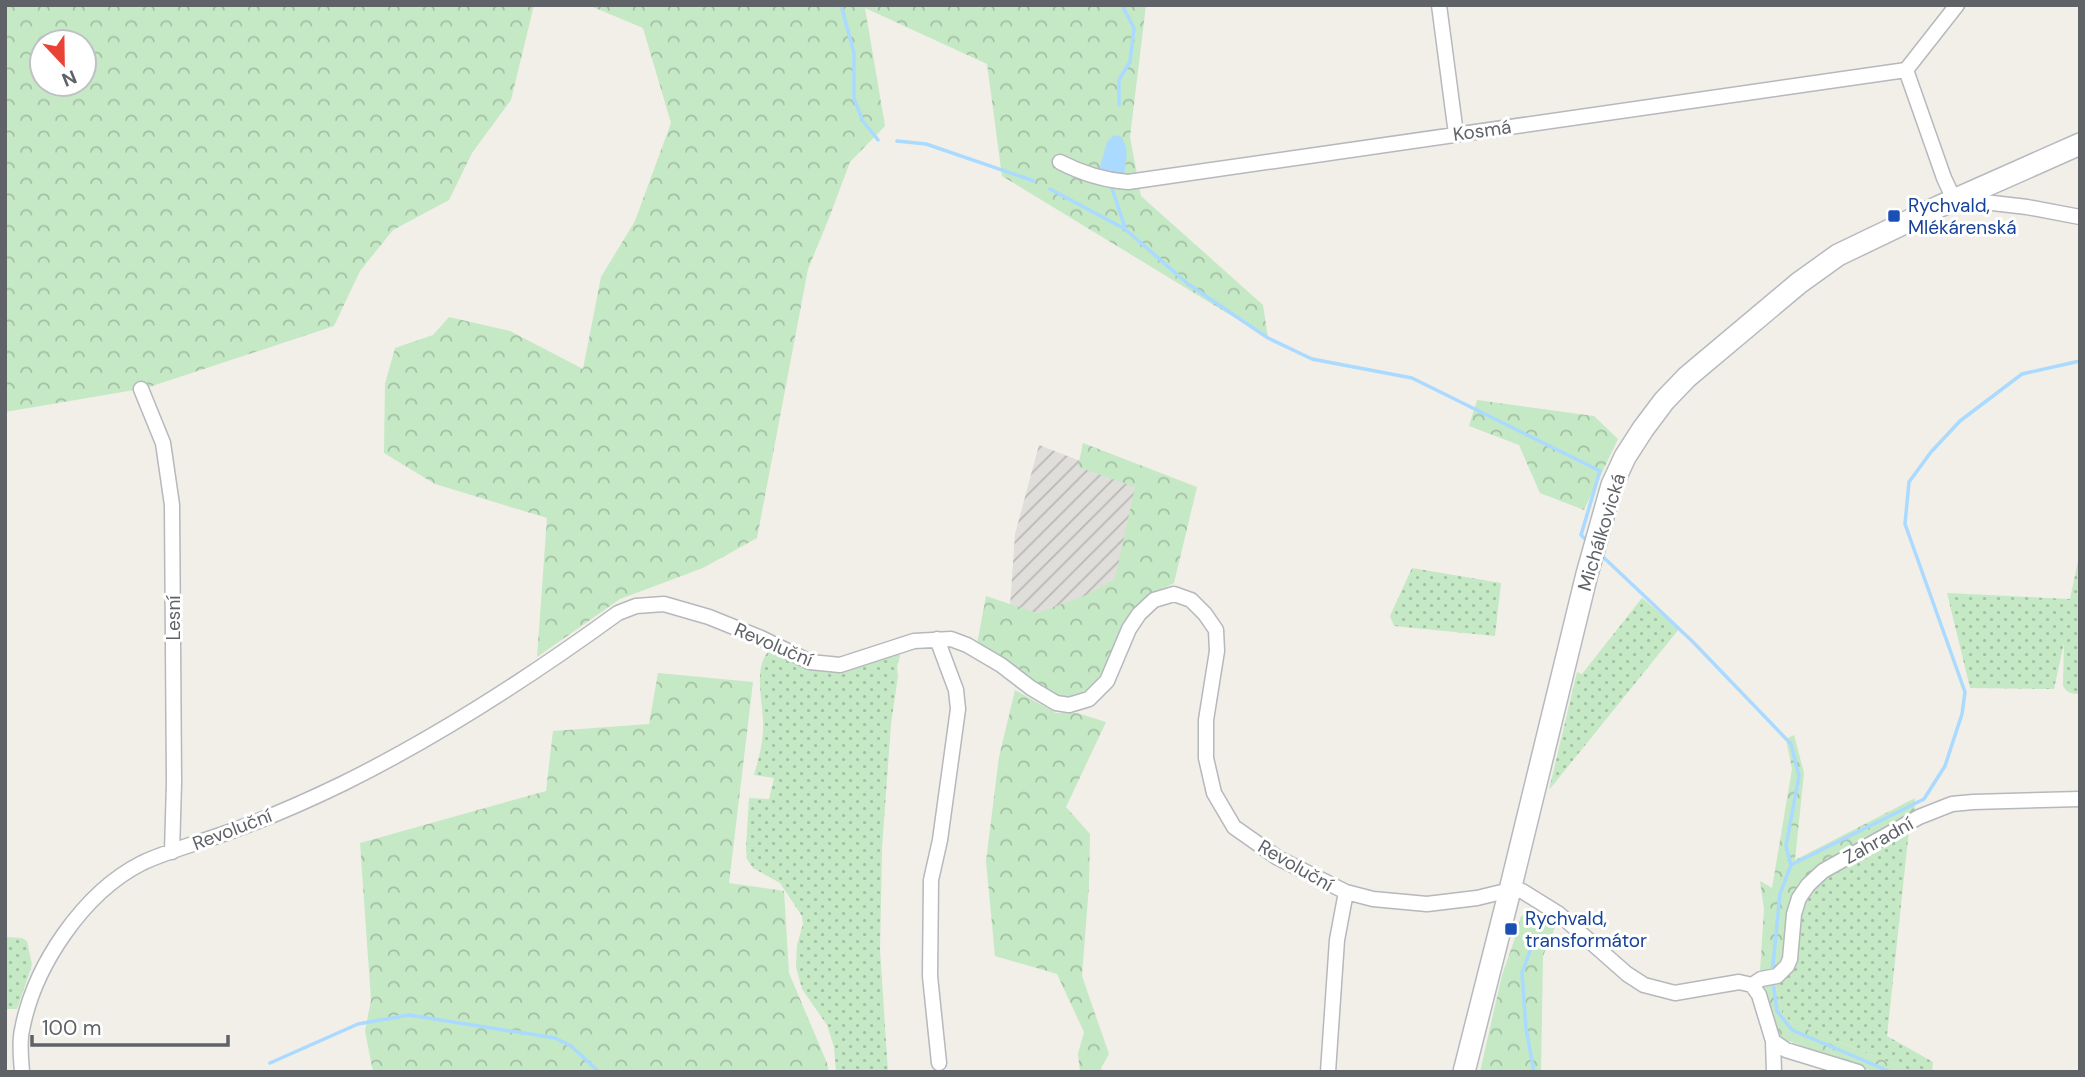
<svg xmlns="http://www.w3.org/2000/svg" width="2085" height="1077" font-family="'DM Sans',sans-serif">
<style>
.industrial{fill:url(#industrial-furrows)}
.grass{fill:url(#grass-dots)}
.forest{fill:url(#forest-crowns);fill-rule:evenodd}
.water{fill:#aadaff}
.lines{fill:none;stroke-linecap:round;stroke-linejoin:round}
.stream{stroke:#aadaff;stroke-width:3.5}
.street-casing{stroke:#b5b8bc;stroke-width:17}
.secondary-casing{stroke:#b6babf;stroke-width:24}
.street{stroke:#fff;stroke-width:14}
.secondary{stroke:#fff;stroke-width:21}
.transit-dot{fill:#1a4fb4;stroke:#fff;stroke-width:2.5}
.labels{text-anchor:middle;stroke-width:6;stroke-linejoin:round;paint-order:stroke}
.street-label{font-size:19px;fill:#5f6368;stroke:#fff}
.transit-label{font-size:19px;fill:#164399;stroke:#fff;text-anchor:start}
</style>
<defs>
<pattern id="industrial-furrows" width="10" height="10" patternUnits="userSpaceOnUse" patternTransform="scale(1.75)"><rect width="10" height="10" fill="#e0deda"/><path d="M-1 1l2-2M0 10L10 0M9 11l2-2" fill="none" stroke="#b9b8b5"/></pattern>
<pattern id="grass-dots" width="8" height="8" patternUnits="userSpaceOnUse" patternTransform="scale(1.75)"><rect width="8" height="8" fill="#c5e8c5"/><path d="M2 2h.1M6 6h.1" fill="none" stroke="#a3c0a4" stroke-width="1.8" stroke-linecap="round"/></pattern>
<pattern id="forest-crowns" width="20" height="18" patternUnits="userSpaceOnUse" patternTransform="scale(1.75)"><rect width="20" height="18" fill="#c5e8c5"/><path d="M2 6a3 3 0 1 1 6 0M12 15a3 3 0 1 1 6 0" fill="none" stroke="#a3c0a4"/></pattern>
</defs>
<rect width="100%" height="100%" fill="#f1efe8"/>
<path class="industrial" d="M1039 445 1148 487 1156 580 1009 621 1015 534Z"/>
<path class="grass" d="M2080 551V694C2072 694 2067 693 2063 686L2064 643 2054 689 1970 688 1947 593 2070 599Z
M1412 568 1501 583 1495 636 1394 626 1390 616Z
M1642 598 1679 629 1549 790 1577 672 1582 674Z
M768 652C826 676 837 676 896 654H899L900 656 897 666 898 676 891 724 882 848 880 950 888 1072H836L834 1047 827 1025 802 989 796 967 797 945 803 924 802 916 780 883 753 868 747 859 746 848 749 798 769 799 774 778 754 775C758 761 762 747 763 732 765 707 752 670 768 652Z
M1909 830 1887 1036 1933 1062 1932 1072H1913L1792 1023 1782 1013 1774 979 1798 915 1811 889 1826 875Z
M5 937 22 938 27 941 32 965 17 1009H5Z"/>
<path class="forest" d="M5 5H534L511 100 472 153 449 200 393 230 360 271 334 326 146 388 5 412ZM42 42H84V84H42Z
M588 5H1146L1130 137 1141 196 1263 305 1268 338 1002 176 987 64 865 8 885 126 850 162 829 218 808 269 757 538 703 568 620 599 537 657 547 518 435 484 384 453 385 384 395 348 433 335 449 317 510 331 583 369 601 277 635 221 671 123 643 28Z
M1477 400 1594 416 1618 439 1584 510 1540 493 1519 445 1469 426Z
M1083 443 1197 487 1174 583 1143 599 1124 623 1102 675 1088 692 1073 698 1057 695 1033 682 1008 661 977 644 986 596 1037 613 1084 596 1115 579 1135 487 1078 467Z
M658 673 753 682 729 883 784 891 789 973 827 1063 829 1072H373L365 1031 371 1000 360 843 546 791 553 731 649 724Z
M1015 690 1056 713H1077L1106 722 1066 807 1090 834 1089 885 1082 976 1109 1054 1101 1068 1103 1072H1080L1078 1054 1084 1032 1057 974 995 956 986 861 999 757Z
M1794 735 1804 773 1795 860 1915 798 1914 816 1807 881 1785 961 1768 975 1760 971 1764 909 1760 881 1772 888 1792 769 1786 739Z
M1536 912 1556 925 1543 956 1541 1072H1480L1502 975 1514 941 1521 916Z
M1774 979 1782 1013 1792 1023 1913 1072H1874L1786 1040 1777 1034 1760 991Z"/>
<path class="water" d="M1114 135 1121 137C1130 149 1126 160 1124 175L1111 177 1099 171 1107 142Z"/>
<g class="lines">
<path class="stream" d="M841 5 854 53V99L863 121 878 140
M1119 105V80L1130 62 1134 28 1122 5
M897 141 926 144 1034 181
M1111 185 1125 228
M1050 189 1125 229 1188 284 1268 338 1312 359 1412 378 1600 471 1581 535 1587 541
M1600 554 1693 642 1791 744 1799 776 1786 846 1791 865
M1534 940 1522 973 1526 1028 1534 1072
M1772 974 1780 894 1791 865 1924 799 1945 766 1962 714 1965 692 1905 524 1909 482 1931 452 1960 421 2022 374 2080 361
M1773 982 1777 1011 1792 1030 1891 1072
M270 1063 358 1024 409 1015 555 1038 571 1046 599 1072"/>
<g class="street-casing">
<path id="street" d="M1439 5 1456 134
M1906 70 1944 178 1950 191 1958 199 2027 207 2080 217
M1060 162C1083 174 1103 180 1128 182L1906 70 1957 5
M141 389 163 443 172 505 174 783 172 852
M937 639 956 690 958 709 940 840 931 880 930 976 939 1063
M1752 985 1761 979 1777 976 1787 966 1790 959 1794 914 1799 898 1808 885 1823 871 1919 817 1952 804 1973 802 2080 799
M1773 1041 1774 1072
M22 1072C21 1058 19 1043 22 1030 34 966 83 893 142 863 172 849 206 841 237 829 273 816 309 800 344 783 441 735 530 677 618 613L636 606 664 604 709 617 761 638 810 662 840 665 914 641 951 639 967 645 1001 665 1031 688 1056 703 1069 705 1089 699 1107 681 1129 629 1139 614 1154 600 1174 594 1191 600 1205 614 1216 630 1217 651 1206 720V758L1214 793 1234 827 1278 858 1346 892 1373 899 1427 904 1477 898 1510 890 1522 891 1559 914 1627 974 1644 985 1675 993 1739 982 1752 985 1759 995 1773 1041 1786 1050 1858 1072
M1328 1072 1337 940 1346 892"/>
</g>
<g class="secondary-casing">
<path id="secondary" d="M1464 1072 1510 890 1587 574 1612 485 1625 457 1643 429 1664 401 1687 377 1799 283 1838 255 1938 207 2080 144"/>
</g>
<use href="#street" class="street"/>
<use href="#secondary" class="secondary"/>
</g>
<g class="transit-dot">
<rect x="1887" y="209" width="14" height="14" rx="3.5"/>
<rect x="1504" y="922" width="14" height="14" rx="3.5"/>
</g>
<g class="labels">
<g class="street-label">
<text transform="translate(1482 130) rotate(-8)" y="7">Kosmá</text>
<text transform="translate(1601 532) rotate(-73)" y="7">Michálkovická</text>
<text transform="translate(173 618) rotate(-90)" y="7">Lesní</text>
<text transform="translate(774 644) rotate(23)" y="7">Revoluční</text>
<text transform="translate(232 829) rotate(-21)" y="7">Revoluční</text>
<text transform="translate(1878 840) rotate(-29)" y="7">Zahradní</text>
<text transform="translate(1296 865) rotate(30)" y="7">Revoluční</text>
</g>
<g class="transit-label">
<text x="1908" y="212">Rychvald,<tspan x="1908" dy="22">Mlékárenská</tspan></text>
<text x="1525" y="925">Rychvald,<tspan x="1525" dy="22">transformátor</tspan></text>
</g>
</g>
<rect width="2085" height="1077" fill="none" stroke="#5f6368" stroke-width="14"/>
<g transform="translate(63 63) rotate(158)"><circle r="33" fill="#ffffff" stroke="#bfc1c3" stroke-width="2"/>
<path d="M0-5L12 26L0 18L-12 26Z" fill="#ea4335"/>
<text y="-10" font-size="19" font-weight="bold" text-anchor="middle" fill="#5f6368">N</text>
</g>
<path d="M32 1035v10h196v-10" fill="none" stroke="#5f6368" stroke-width="3.5"/>
<text x="42" y="1035" font-size="21" fill="#5f6368" stroke="#ffffff" stroke-width="5" paint-order="stroke">100 m</text>
</svg>
